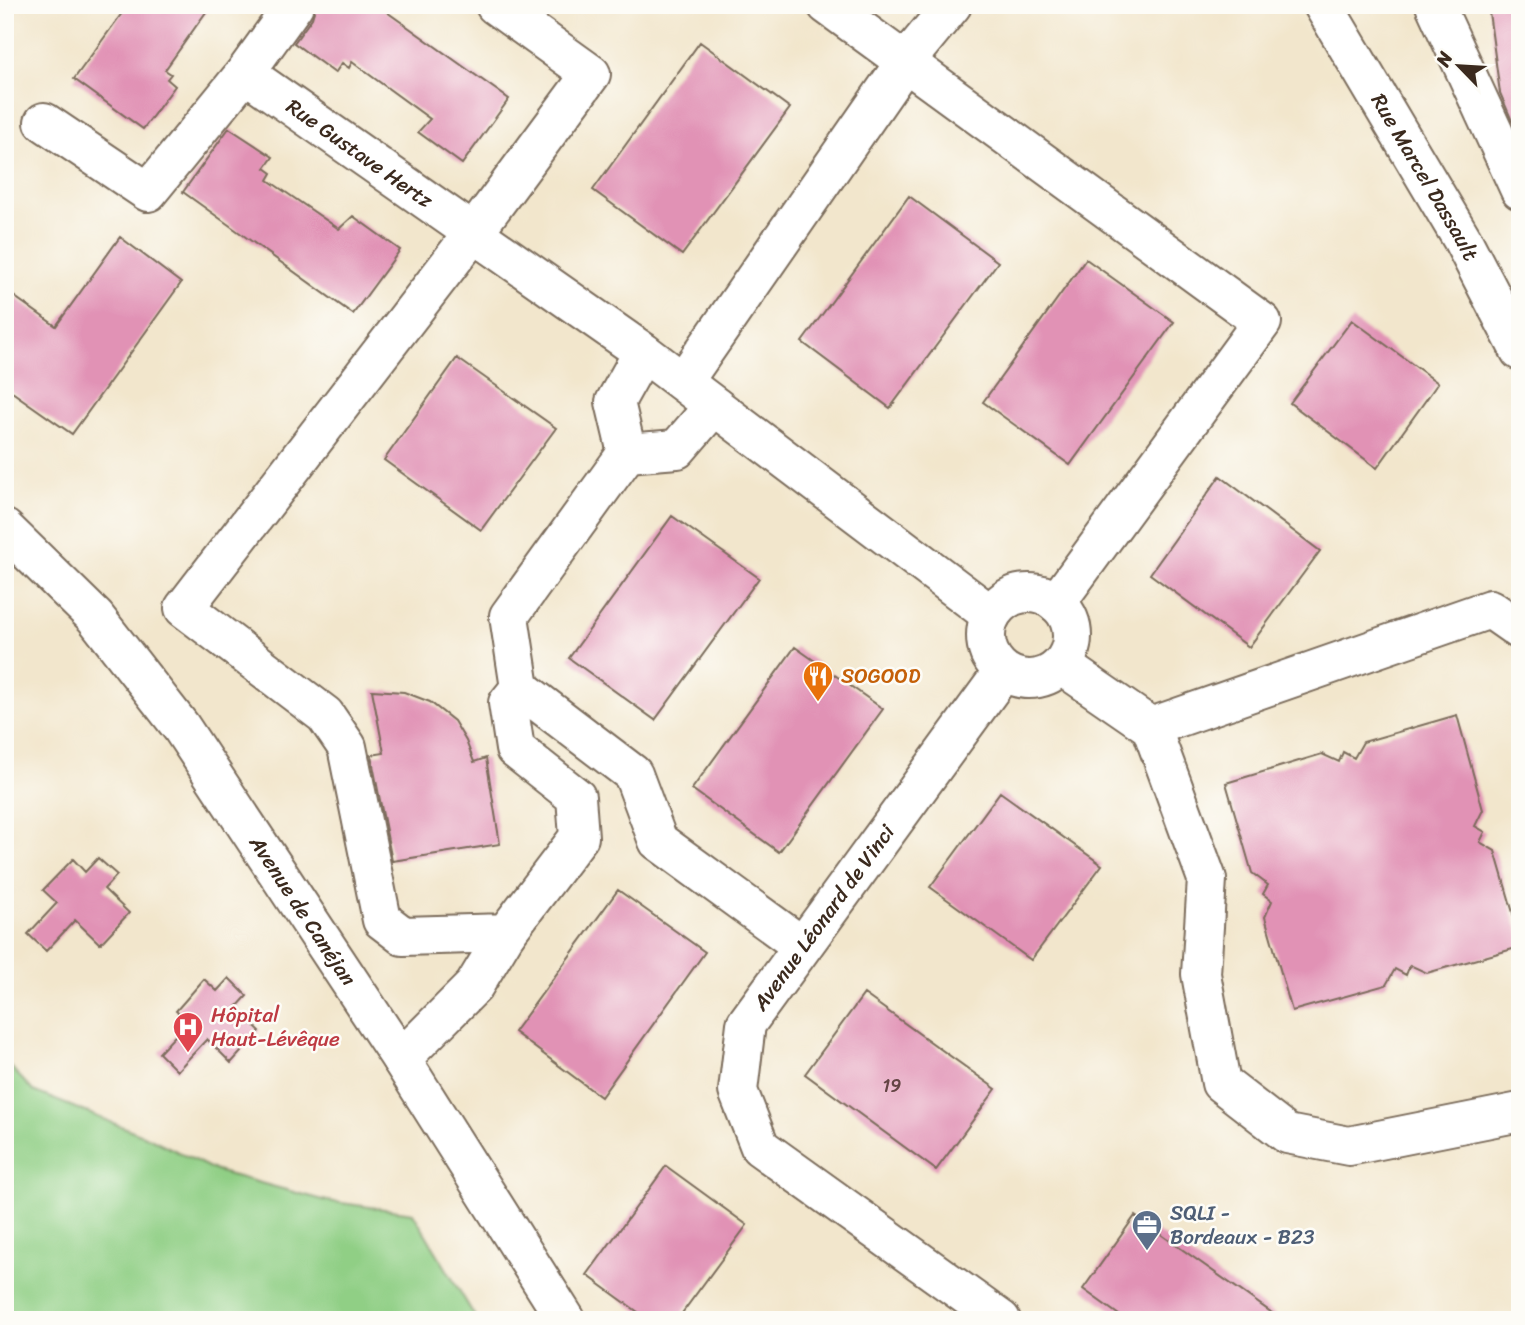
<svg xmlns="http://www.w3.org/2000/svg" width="1525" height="1325" font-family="Sriracha,sans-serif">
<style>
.green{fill:#90cf85;stroke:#667c52;stroke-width:2}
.building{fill:#e192b5}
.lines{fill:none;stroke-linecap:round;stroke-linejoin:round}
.minor-casing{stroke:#7b6c5b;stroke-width:42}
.minor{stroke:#fff;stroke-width:38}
.labels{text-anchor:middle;stroke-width:5;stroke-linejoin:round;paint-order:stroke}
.number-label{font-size:18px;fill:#644444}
.street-label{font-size:21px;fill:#3b2a1e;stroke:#fdfcf7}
.food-label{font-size:21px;fill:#c56008;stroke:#fdfcf7;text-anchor:start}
.health-label{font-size:21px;fill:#be3a42;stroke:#fdfcf7;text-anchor:start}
.service-label{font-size:21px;fill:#4e5e75;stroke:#fdfcf7;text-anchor:start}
</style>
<rect width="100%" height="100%" fill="#fdfcf7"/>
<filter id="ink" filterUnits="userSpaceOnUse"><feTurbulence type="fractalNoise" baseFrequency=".0143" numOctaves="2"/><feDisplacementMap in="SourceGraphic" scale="14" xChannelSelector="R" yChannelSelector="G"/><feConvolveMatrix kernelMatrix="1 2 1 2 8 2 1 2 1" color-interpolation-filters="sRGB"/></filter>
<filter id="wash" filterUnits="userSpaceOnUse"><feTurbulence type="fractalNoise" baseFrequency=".00686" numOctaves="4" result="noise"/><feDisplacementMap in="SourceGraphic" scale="28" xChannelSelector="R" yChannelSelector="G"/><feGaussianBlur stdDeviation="1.57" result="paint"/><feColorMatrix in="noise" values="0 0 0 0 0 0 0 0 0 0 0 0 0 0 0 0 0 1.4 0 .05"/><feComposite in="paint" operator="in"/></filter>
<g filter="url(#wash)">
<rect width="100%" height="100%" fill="#f2e6cc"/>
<path class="green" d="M5 1061 33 1091 148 1137 216 1171 327 1201 413 1213 477 1320H5Z"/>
<g id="blocks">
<path class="building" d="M128 5H211L165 70 171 74 167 79 175 86 143 129 74 79Z
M316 5H377L509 99 462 164 418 132 430 119 352 62 349 68 342 63 335 73 294 43 312 18Z
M1488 5H1520V120L1512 121 1500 93Z
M700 42 790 108 682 255 593 190Z
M229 128 273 157 265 168 272 173 268 180 339 229 353 216 400 250 353 314 183 192Z
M909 196 998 262 890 408 802 342Z
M120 237 181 283 72 434 5 387V290L56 326Z
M1086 259 1174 322 1070 465 983 402Z
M1352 320 1438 383 1377 468 1290 403Z
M457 358 556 428 481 530 384 460Z
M1220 476 1320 551 1249 647 1150 574Z
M672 516 759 578 655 720 569 658Z
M795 647 883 709 779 852 692 789Z
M372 690 404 692 430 702 454 721 466 741 474 762 486 758 500 844 392 861 371 755 384 753Z
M1457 715 1483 810 1475 826 1485 832 1480 842 1495 851 1520 937V947L1427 973 1410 965 1406 975 1395 969 1386 985 1292 1011 1265 917 1272 901 1263 894 1268 885 1252 873 1226 783 1322 754 1339 762 1343 752 1354 758 1363 742Z
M1000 792 1102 865 1031 960 930 887Z
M98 858 117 875 104 889 129 913 100 944 75 920 46 951 28 934 57 903 43 890 73 859 85 872Z
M618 890 705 952 601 1097 514 1032Z
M229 978 247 996 236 1008 260 1031 231 1063 207 1039 177 1071 159 1053 188 1022 176 1011 204 979 217 991Z
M864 994 996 1089 936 1170 805 1074Z
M666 1166 747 1225 677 1320H649L587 1275Z
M1135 1216 1282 1320H1126L1083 1289Z"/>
</g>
</g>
<g filter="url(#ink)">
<use href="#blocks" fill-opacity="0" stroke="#7b6c5b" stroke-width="2"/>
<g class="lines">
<g class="minor-casing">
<g id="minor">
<path d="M495 5 591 74 474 232 184 608 325 715 347 747 382 920 403 936 506 933 579 837 576 797 515 749 508 703 520 688 633 774 658 841 802 946"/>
<path d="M827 5 1262 322 1056 603"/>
<path id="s1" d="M1323 5 1462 239 1520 351"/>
<path d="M1435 5 1520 190"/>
<path id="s2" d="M245 73 643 352 991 615"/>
<path d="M44 122 148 192 245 73 294 5"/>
<path d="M643 352 615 402 627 453 677 449 714 406"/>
<path d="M683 382 905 62 952 5"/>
<path id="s3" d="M5 529 95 617 181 727 401 1059 566 1320"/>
<circle cx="1029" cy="636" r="43"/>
<path d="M1061 665 1151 727 1207 879 1201 974 1221 1083 1287 1134 1349 1146 1520 1112"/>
<path d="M520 688 509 616 627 453"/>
<path d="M1151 727 1490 609 1520 630"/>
<path d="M401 1059 474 986 506 933"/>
<path id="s4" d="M1001 1320 760 1147 738 1091 746 1024 1003 672"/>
</g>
</g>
<use href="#minor" class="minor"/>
</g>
</g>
<defs>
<g id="restaurant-pin" transform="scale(1.575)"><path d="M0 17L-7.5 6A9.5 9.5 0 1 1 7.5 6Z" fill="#e8710a" stroke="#fdfcf7"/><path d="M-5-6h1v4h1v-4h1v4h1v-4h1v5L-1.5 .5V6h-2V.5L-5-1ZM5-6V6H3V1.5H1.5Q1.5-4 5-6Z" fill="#fff"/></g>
<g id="hospital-pin" transform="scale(1.575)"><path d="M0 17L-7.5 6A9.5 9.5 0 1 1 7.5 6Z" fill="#e0444e" stroke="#fdfcf7"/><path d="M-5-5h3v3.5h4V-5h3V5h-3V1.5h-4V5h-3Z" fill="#fff"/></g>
<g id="office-pin" transform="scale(1.575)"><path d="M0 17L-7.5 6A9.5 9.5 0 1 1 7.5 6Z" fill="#5c6f8a" stroke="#fdfcf7"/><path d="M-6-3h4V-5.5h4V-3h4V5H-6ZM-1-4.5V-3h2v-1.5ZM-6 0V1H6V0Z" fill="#fff"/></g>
</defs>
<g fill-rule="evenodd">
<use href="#restaurant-pin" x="818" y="676"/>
<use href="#hospital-pin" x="188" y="1027"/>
<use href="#office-pin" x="1147" y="1225"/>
</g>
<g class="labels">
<g class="number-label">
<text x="892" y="1092">19</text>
</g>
<g class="street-label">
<text dy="7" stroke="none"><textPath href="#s2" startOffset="140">Rue Gustave Hertz</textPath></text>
<text dy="7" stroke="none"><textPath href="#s1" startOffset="200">Rue Marcel Dassault</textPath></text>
<text dy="7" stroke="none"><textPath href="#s3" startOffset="486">Avenue de Canéjan</textPath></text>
<text dy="7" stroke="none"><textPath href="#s4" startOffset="556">Avenue Léonard de Vinci</textPath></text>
</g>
<g class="food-label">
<text x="841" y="683">SOGOOD</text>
</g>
<g class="health-label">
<text x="211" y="1022">Hôpital<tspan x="211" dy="24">Haut-Lévêque</tspan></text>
</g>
<g class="service-label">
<text x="1170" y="1220">SQLI -<tspan x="1170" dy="24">Bordeaux - B23</tspan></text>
</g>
</g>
<rect width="1525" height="1325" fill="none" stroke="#fdfcf7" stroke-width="28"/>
<g transform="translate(1459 66) rotate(295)" stroke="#fdfcf7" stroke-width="5" paint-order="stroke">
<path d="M0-5L12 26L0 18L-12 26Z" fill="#3b2a1e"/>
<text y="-10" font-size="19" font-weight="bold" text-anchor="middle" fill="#3b2a1e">N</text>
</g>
</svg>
